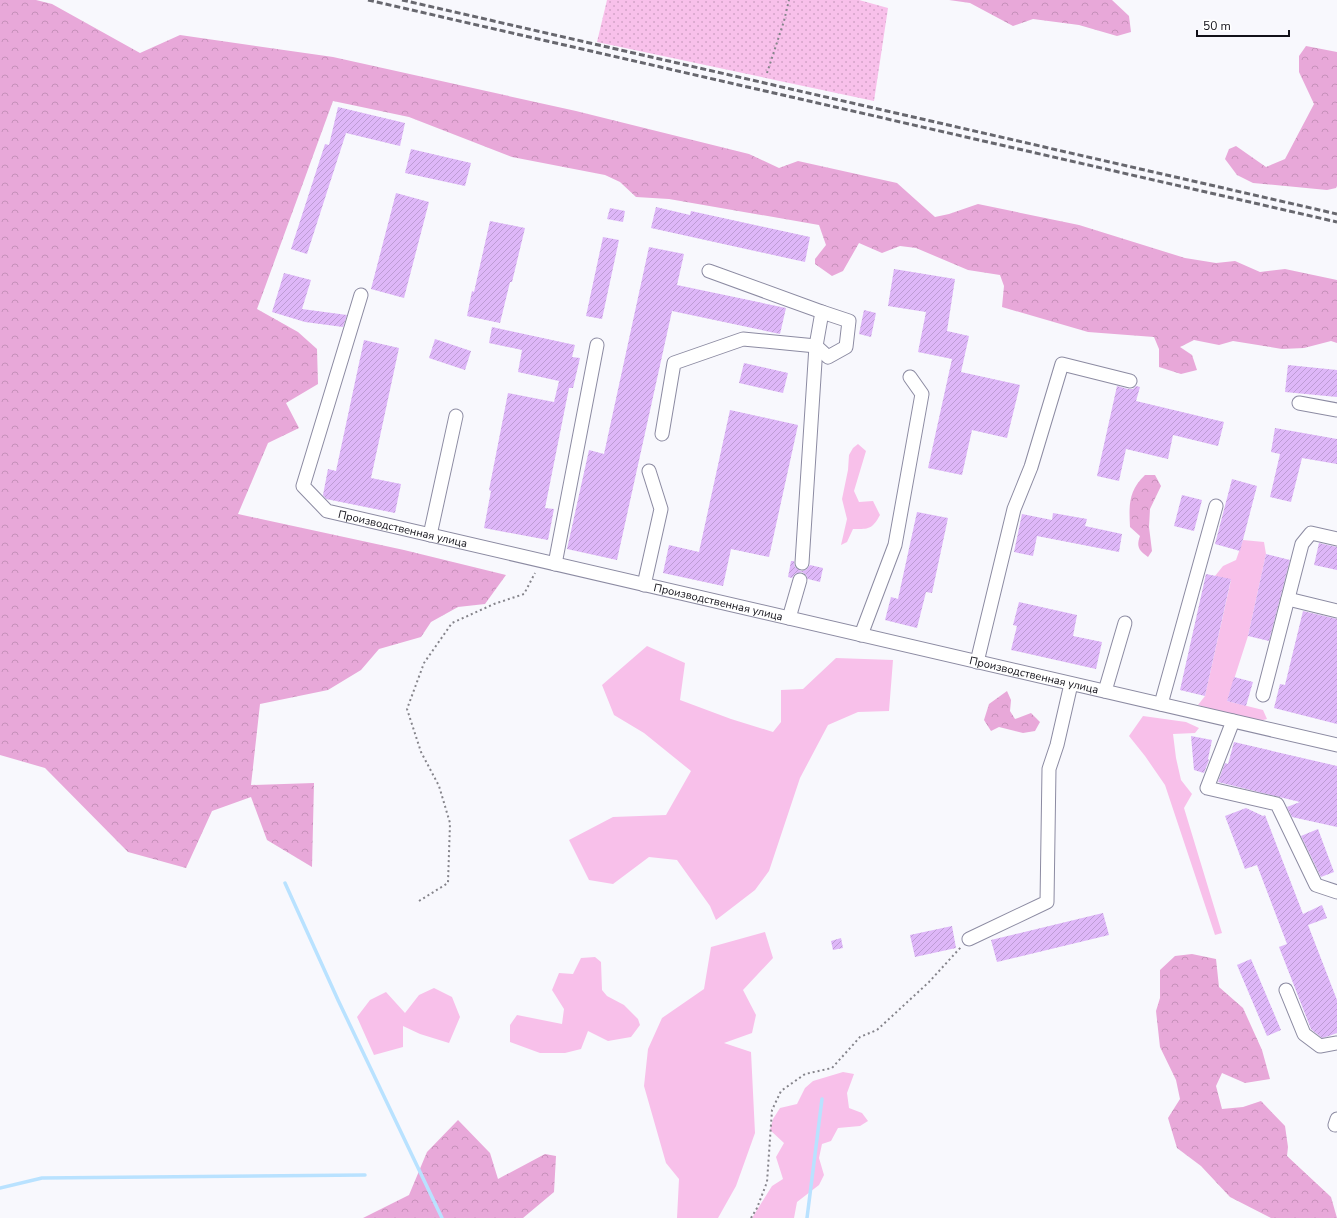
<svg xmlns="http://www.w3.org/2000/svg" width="1337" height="1218" font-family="'Nunito Sans',sans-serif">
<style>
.grass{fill:#f8c0ea}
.forest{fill:url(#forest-crowns)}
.garden{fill:url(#garden-dots)}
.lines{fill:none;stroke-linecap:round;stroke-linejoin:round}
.stream{stroke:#b9e2ff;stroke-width:3.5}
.building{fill:url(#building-hatch)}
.minor-casing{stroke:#8c8ba2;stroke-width:15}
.path{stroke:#85848b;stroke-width:2;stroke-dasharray:2 3;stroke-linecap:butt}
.minor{stroke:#fff;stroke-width:13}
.rail{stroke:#67676e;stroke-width:3;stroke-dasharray:6 3;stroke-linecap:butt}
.labels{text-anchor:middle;stroke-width:3.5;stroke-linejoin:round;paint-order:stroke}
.street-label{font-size:11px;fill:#121119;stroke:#fff}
</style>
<defs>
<pattern id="forest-crowns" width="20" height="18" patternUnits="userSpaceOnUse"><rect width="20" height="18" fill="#e8a8d9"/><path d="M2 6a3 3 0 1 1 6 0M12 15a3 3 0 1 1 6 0" fill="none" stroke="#c690ba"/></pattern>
<pattern id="garden-dots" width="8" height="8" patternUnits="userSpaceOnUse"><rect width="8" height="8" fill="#f8c0ea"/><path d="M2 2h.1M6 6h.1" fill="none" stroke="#d4a4c8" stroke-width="1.8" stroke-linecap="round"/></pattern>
<pattern id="building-hatch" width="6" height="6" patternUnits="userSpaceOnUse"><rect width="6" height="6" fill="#deb7f8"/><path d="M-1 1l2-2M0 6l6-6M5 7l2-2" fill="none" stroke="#bd9cd4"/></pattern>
</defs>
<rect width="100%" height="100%" fill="#f8f8fd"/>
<path class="grass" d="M858 444 866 451 854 491 859 502 873 501 880 515C872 530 868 529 853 529L847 542 841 545 847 519 842 499 848 470 849 455 853 448Z
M1243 540 1264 542 1266 554 1248 636 1227 701 1263 710 1267 719 1256 722 1198 705 1205 696 1231 580 1215 576 1223 566 1236 560Z
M647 646 685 663 680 700 731 719 773 732 781 722V690L803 689 836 658 893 660 889 711 858 712 828 725 800 778 769 871 755 890 716 920 710 906 677 860 649 857 613 884 589 880 569 840 613 817 666 815 691 771 644 733 614 715 602 685Z
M1143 716 1186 722 1199 728 1195 733 1173 734 1176 758 1181 780 1192 794 1184 808 1222 933 1215 935 1165 785 1145 756 1129 736Z
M765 932 773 958 743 990 756 1015 752 1033 724 1043 751 1052 755 1133 736 1186 718 1218H677L679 1179 666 1163 644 1086 648 1049 662 1018 704 989 711 947Z
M595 957 601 962 602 990 607 996 624 1005 638 1019 640 1025 631 1037 608 1041 588 1031 581 1049 565 1053H540L510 1042V1025L517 1015 562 1024 564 1009 552 990 559 973 573 974 581 958Z
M434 988 452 997 460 1017 449 1043 420 1034 403 1026V1047L374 1055 357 1017 370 1000 386 992 405 1013 419 995Z
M843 1072 854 1074 847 1093 849 1108 862 1113 868 1121 860 1126 838 1128 831 1141 822 1144 819 1158 824 1175 819 1185 797 1202 794 1218H752L772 1186 783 1179 776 1157 784 1143 770 1130 773 1119 780 1108 797 1104 805 1088 813 1081Z"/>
<path class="forest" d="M0 0H36L52 4 140 53 180 35 333 57 576 111 749 154 779 168 798 161 897 183 935 217 949 214 978 204 1079 225 1185 258 1216 263 1235 261 1260 272 1285 269 1337 280V343L1331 341 1304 348 1282 349 1233 341 1219 345 1194 340 1180 347 1192 355 1197 370 1181 374 1159 367V349L1154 337 1088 332 1002 307 1004 286 1000 275 968 270 916 248 900 246 882 253 859 243 843 271 832 276 815 264V259L826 245 819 225 669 199 636 197 620 182 605 175 512 157 409 117 333 101 257 309 298 332 317 349 318 384 286 403 299 428 268 443 238 514 404 550 506 575 485 604 458 607 431 622 421 637 379 649 361 670 328 690 260 704 251 785 314 783 312 867 267 840 251 797 212 811 186 868 128 852 45 768 0 755Z
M949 0H1112L1129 16 1131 32 1117 36 1079 25 1033 19 1013 26 970 3Z
M1306 46 1337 52V186L1336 188 1327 190 1253 183 1237 175 1225 159 1229 149 1236 146 1266 167 1285 159 1314 104 1299 72V56Z
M1145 475H1155L1161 486 1150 509 1149 527 1152 551 1148 557C1139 550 1136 547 1140 536L1130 527C1129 506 1128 491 1145 475Z
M1007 691 1011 700 1010 711 1015 719 1031 713 1040 722 1035 731 1023 733 999 727 991 731 984 720 989 704Z
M1192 954 1216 959 1219 987 1243 1008 1262 1050 1270 1079 1245 1083 1222 1073 1216 1086 1222 1109 1243 1107 1261 1101 1285 1126 1288 1147 1287 1156 1331 1197 1337 1218H1271L1230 1197 1201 1166 1177 1148 1168 1118 1180 1099 1176 1080 1160 1047 1156 1011 1160 998V970L1175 956Z
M458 1120 490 1153 498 1179 545 1154 556 1156 554 1192 523 1218H363L409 1195 427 1152Z"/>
<path class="garden" d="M607 0H859L888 8 874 101 597 42Z"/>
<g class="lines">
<path class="stream" d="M285 883 338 1000 442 1218
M0 1188 42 1178 365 1175
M807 1218 822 1099"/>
</g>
<path class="building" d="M338 107 405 123 400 146 346 133 307 254 291 249 325 144 329 145Z
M411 149 471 163 465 186 405 173Z
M396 193 429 202 404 298 371 289Z
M656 207 690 215 691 211 810 237 805 262 651 228Z
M610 208 625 211 623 222 607 219Z
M490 221 525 228 512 282H510L500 323 467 316 472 291 474 292Z
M603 237 619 240 602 319 586 316Z
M649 247 684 254 677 285 786 308 780 334 672 311 617 560 567 549 589 450 604 454Z
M894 269 955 279 947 331 969 336 961 372 1020 385 1007 438 972 430 962 475 928 468 952 359 918 352 926 312 888 306Z
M284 273 311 280 302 309 347 315 343 327 305 322 272 312Z
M864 310 876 313 871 337 859 334Z
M492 327 575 345 572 357 580 358 573 388H569L545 508 554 509 548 540 484 528 491 491 489 490 508 393 554 402 559 381 518 372 522 350 489 343Z
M435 339 471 351 465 370 429 358Z
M364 340 399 348 371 478 401 484 395 513 326 499 323 495 328 469 336 471Z
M744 363 788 373 783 393 739 383Z
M1288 365 1337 370V397L1285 392Z
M1117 386 1128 389H1133L1136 386 1140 387 1136 401 1224 422 1218 446 1173 435 1168 459 1126 449 1119 481 1097 476Z
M730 410 798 425 769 557 731 549 723 586 663 573 669 545 699 552Z
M1275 428 1337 439V464L1302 458 1291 502 1270 497 1280 454 1271 452Z
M1232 479 1257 486 1240 551 1215 544Z
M1182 495 1202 500 1194 531 1174 526Z
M917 512 948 518 932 593 926 592 917 628 885 620 891 597 898 599Z
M1053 513 1087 519 1085 526 1122 534 1119 552 1037 536 1033 556 1014 552 1022 514 1052 520Z
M1319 543 1337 547V570L1314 565Z
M1266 554 1290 560 1269 641 1248 636Z
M791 561H794L795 567 801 571 806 570 810 565 823 568 820 582 808 579V580L806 575 802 572 795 574 792 578 788 577Z
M1206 574 1231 579 1205 696 1180 690Z
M1019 602 1077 615 1073 636 1102 642 1096 669 1011 650 1017 626 1013 625Z
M1303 611 1337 619V724L1274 708 1280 684 1285 685Z
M1234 677 1253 682 1246 706 1227 701Z
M1191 736 1212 740 1208 759 1209 760 1204 773 1194 770Z
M1234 742 1337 766V827L1292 817 1287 807 1300 802 1218 782 1225 763 1228 764Z
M1246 808 1263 816 1265 815 1303 914 1322 905 1327 918 1308 925 1337 1000V1033L1329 1036 1322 1038 1311 1029 1279 947 1287 944 1257 865 1245 869 1225 816Z
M1318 829 1334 872 1321 877 1301 836Z
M1103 913 1109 935 997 962 991 940Z
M952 926 956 948 915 957 910 935Z
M841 938 843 948 833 950 831 941Z
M1251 959 1281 1030 1267 1036 1237 965Z"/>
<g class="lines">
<g class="minor-casing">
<g id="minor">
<path d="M709 271 822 312 816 346 802 563"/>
<path id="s1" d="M361 295 303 486 327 511 1337 745"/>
<path d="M1299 403 1337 410"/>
<path d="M662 434 674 363 743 339 816 346 828 357 846 347 849 321 822 312"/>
<path d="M430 535 456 416"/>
<path d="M555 564 597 345"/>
<path d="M644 585 661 509 649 471"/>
<path d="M1288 599 1337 611"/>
<path d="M789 618 800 580"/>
<path d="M861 635 895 545 922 394 910 377"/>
<path d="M977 662 1014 509 1031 467 1062 364 1130 381"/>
<path d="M1105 691 1125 623"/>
<path d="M1263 695 1302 544 1311 533 1337 539"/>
<path d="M1161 704 1216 506"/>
<path d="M1233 721 1207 788 1277 804 1316 885 1337 892"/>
<path d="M969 939 1047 902 1049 769 1057 745 1071 684"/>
<path d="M1286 990 1304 1034 1320 1046 1337 1043"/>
<path d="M1335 1125 1337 1119"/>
</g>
</g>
<path class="path" d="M767 73 784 21 789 0
M419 901 448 883 450 823 439 786 421 752 407 709 424 663 452 623 494 604 524 594 535 573
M751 1218 757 1208 767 1182 772 1110 781 1091 805 1074 832 1068 860 1037 877 1030 929 982 961 947"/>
<use href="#minor" class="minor"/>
<path class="rail" d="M368 0 1337 222
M402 0 1337 214"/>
</g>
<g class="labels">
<g class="street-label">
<text dy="4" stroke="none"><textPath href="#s1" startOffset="312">Производственная улица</textPath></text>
<text dy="4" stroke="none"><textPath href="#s1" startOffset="636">Производственная улица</textPath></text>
<text dy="4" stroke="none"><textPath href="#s1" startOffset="960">Производственная улица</textPath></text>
</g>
</g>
<path d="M1197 30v6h92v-6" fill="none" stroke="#121119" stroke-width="2"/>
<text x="1203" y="30" font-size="12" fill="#121119" stroke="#ffffff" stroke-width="3" paint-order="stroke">50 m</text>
</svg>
